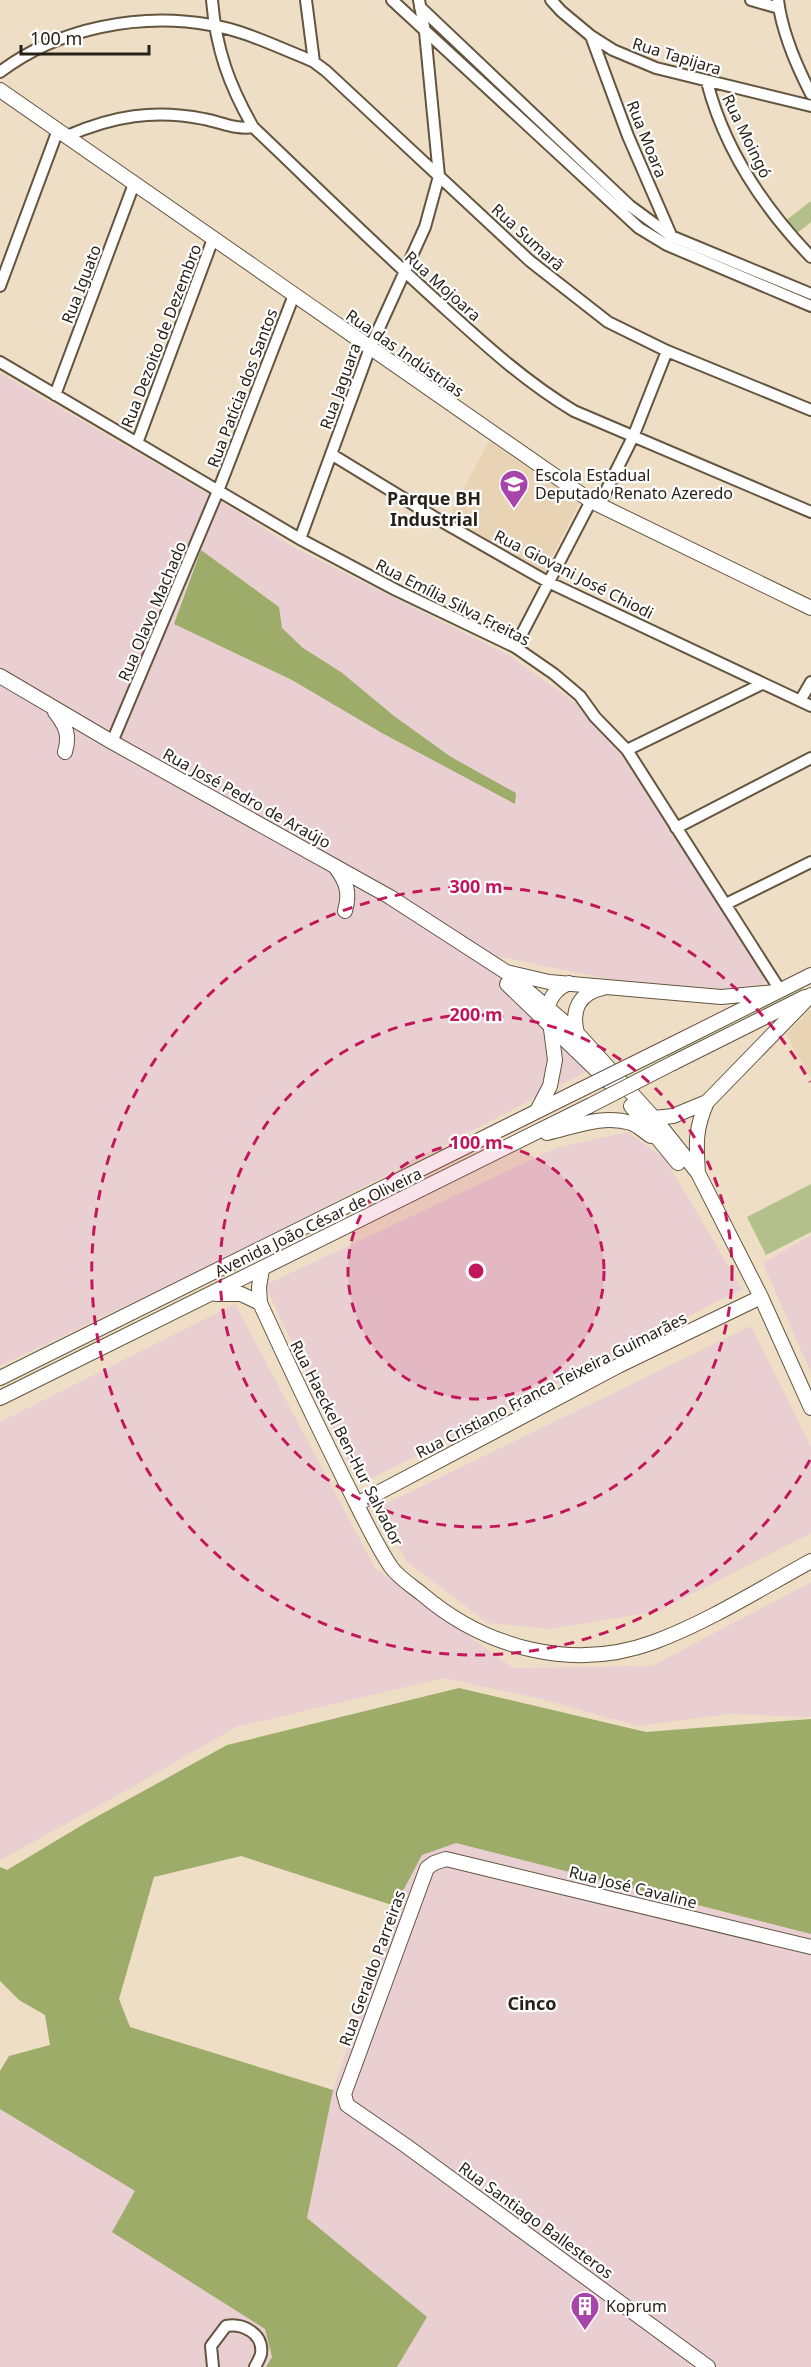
<svg xmlns="http://www.w3.org/2000/svg" width="811" height="2367" font-family="'Noto Sans',sans-serif">
<style>
.industrial{fill:#e9cfd2}
.built{fill:#e8d3b4}
.green{fill:#b3c08b}
.forest{fill:#9dac68}
.lines{fill:none;stroke-linecap:round;stroke-linejoin:round}
.street-casing{stroke:#63553f;stroke-width:14}
.secondary-casing{stroke:#63553f;stroke-width:16}
.street{stroke:#fff;stroke-width:10}
.secondary{stroke:#fff;stroke-width:14}
.secondary-bridge-casing{stroke:#63553f;stroke-width:16;stroke-linecap:butt}
.secondary-bridge{stroke:#fff;stroke-width:14}
.ring{fill:none;stroke:#c2185b;stroke-width:3;stroke-dasharray:10 8}
.labels{text-anchor:middle;stroke-width:4.5;stroke-linejoin:round;paint-order:stroke}
.street-label{font-size:16px;fill:#272118;stroke:#fff}
.poi-label{font-size:16px;fill:#272118;stroke:#fff;text-anchor:start}
.neighbourhood-label{font-size:18px;font-weight:bold;fill:#272118;stroke:#fff}
.centre{fill:#c2185b;stroke:#fff;stroke-width:3}
.ring-label{font-size:18px;text-anchor:middle;font-weight:bold;fill:#c2185b;stroke:#fff;stroke-width:4.5;stroke-linejoin:round;paint-order:stroke}
</style>
<rect width="100%" height="100%" fill="#eedec5"/>
<path class="industrial" d="M0 373 225 504 295 548 510 656 573 701 620 753 765 974 764 985 720 989 608 979 502 957 494 970 542 1022 591 1069 234 1254 0 1366Z
M628 1132 665 1159 742 1289 359 1485 265 1285 556 1148Z
M811 1235V1373L763 1263Z
M235 1304 375 1568 513 1668 652 1666 811 1582V1717L727 1714 638 1726 537 1698 444 1678 236 1727 120 1794 0 1860V1422Z
M751 1326 811 1447V1533L659 1611 550 1629 488 1623 406 1561 379 1507Z
M456 1843 811 1934V2367H397L426 2317 307 2218 333 2090 395 1906 422 1854Z
M0 2109 136 2191 113 2232 265 2329 272 2357 266 2367H0Z"/>
<path class="built" d="M489 441 579 503 544 572 449 517Z
M811 1008V1079L786 1034Z"/>
<path class="green" d="M811 201V222L796 234 785 221Z
M811 1184V1232L766 1255 747 1217Z"/>
<path class="forest" d="M201 550 279 607 282 628 303 648 341 672 394 716 451 757 516 793 515 804 382 733 292 680 174 624Z
M459 1688 646 1732 811 1719V1934L456 1843 422 1855 395 1906 241 1856 154 1877 119 1999 130 2027 333 2090 307 2218 427 2317 397 2367H266L272 2357 265 2329 112 2232 135 2191 0 2109V2071L9 2056 50 2045 45 2015 19 2000 0 1981V1867L7 1870 89 1821 227 1745Z"/>
<g class="lines">
<g class="street-casing">
<path id="street" d="M212 0C216 49 229 85 253 127 315 186 376 246 439 303 482 342 524 381 574 411L811 512
M306 0 314 62
M392 0 639 228 667 245 811 306
M551 0 561 11 591 36 613 50 656 68 811 106
M751 0 779 8
M778 0C782 33 796 65 811 94
M420 7 630 206 671 236 811 294
M591 36 628 136 671 235
M0 72C58 28 140 12 211 25 242 30 273 45 303 57L314 62 326 71 530 261 608 322 667 351 811 410
M707 82C724 148 764 208 811 257
M67 136C113 116 154 109 204 119 221 122 235 130 253 127
M0 286 58 130
M0 362 300 539 396 590 515 647 554 674 580 696 595 717 627 750 780 990
M55 395 134 184
M137 443 213 239
M331 454 434 517 548 582 811 706
M599 505 633 437 667 351
M300 539 370 348 425 227 439 176 425 32 419 0
M515 647 591 501
M800 701 811 682
M112 742 218 491 294 295
M627 750 762 684
M676 828 811 758
M726 904 811 862
M213 2367 211 2346 226 2326C242 2323 264 2333 261 2354 260 2358 257 2363 255 2367"/>
</g>
<g class="secondary-casing">
<path id="secondary" d="M0 90 591 501 811 608
M0 676 112 742 390 897 506 972 549 982 721 997 776 992
M55 712C66 726 70 735 65 752
M336 868C347 882 350 894 345 911
M508 974 577 1033 654 1118 698 1173 761 1297 811 1408
M507 984 612 1085
M577 1033C571 1010 579 993 603 988
M665 1048 811 975
M673 1063 805 997
M631 1106 678 1163
M537 1111 550 1086 555 1060 548 1006C552 994 558 988 569 983
M650 1115 654 1118 673 1116 707 1102
M547 1133C574 1127 603 1114 631 1123 638 1125 644 1132 651 1136
M698 1173C696 1144 695 1129 707 1102L811 995
M262 1269 259 1287 260 1303C287 1362 315 1421 344 1479 359 1508 373 1540 391 1567 398 1577 412 1586 422 1594 485 1648 573 1672 654 1642 708 1622 760 1589 811 1561
M216 1294H241L260 1303
M0 1378 580 1090
M0 1398 589 1106
M357 1504 618 1366 761 1297
M708 2367 405 2145 347 2105 344 2094 427 1868 434 1863 446 1859 811 1947"/>
</g>
<use href="#street" class="street"/>
<use href="#secondary" class="secondary"/>
<g class="secondary-bridge-casing">
<path id="secondary-bridge" d="M580 1090 665 1048
M589 1106 673 1063"/>
</g>
<use href="#secondary-bridge" class="secondary-bridge"/>
</g>
<circle cx="476" cy="1271" r="128" fill="#c2185b" fill-opacity=".12"/>
<g class="ring">
<circle cx="476" cy="1271" r="128"/>
<circle cx="476" cy="1271" r="256"/>
<path d="M810 1460A384 384 0 1 1 810 1082"/>
</g>
<defs>
<g id="school-pin" transform="scale(1.5)"><path d="M0 17L-7.5 6A9.5 9.5 0 1 1 7.5 6Z" fill="#a745ab" stroke="#fff"/><path d="M0-5L7-2L0 1L-7-2ZM-4 1L0 2.5L4 1V4Q0 6-4 4Z" fill="#fff"/></g>
<g id="building-pin" transform="scale(1.5)"><path d="M0 17L-7.5 6A9.5 9.5 0 1 1 7.5 6Z" fill="#a745ab" stroke="#fff"/><path d="M-4-6H4V6H1V3H-1V6H-4ZM-2.5-4.3h1.7v1.8h-1.7ZM.8-4.3h1.7v1.8H.8ZM-2.5-1h1.7V.8h-1.7ZM.8-1h1.7V.8H.8Z" fill="#fff"/></g>
</defs>
<g fill-rule="evenodd">
<use href="#school-pin" x="514" y="484"/>
<use href="#building-pin" x="585" y="2306"/>
</g>
<g class="labels">
<g class="street-label">
<text transform="translate(677 56) rotate(17)" y="6">Rua Tapijara</text>
<text transform="translate(747 136) rotate(64)" y="6">Rua Moingó</text>
<text transform="translate(647 139) rotate(68)" y="6">Rua Moara</text>
<text transform="translate(528 237) rotate(42)" y="6">Rua Sumarã</text>
<text transform="translate(81 284) rotate(-69)" y="6">Rua Iguato</text>
<text transform="translate(443 286) rotate(42)" y="6">Rua Mojoara</text>
<text transform="translate(161 336) rotate(-69)" y="6">Rua Dezoito de Dezembro</text>
<text transform="translate(405 353) rotate(35)" y="6">Rua das Indústrias</text>
<text transform="translate(340 386) rotate(-70)" y="6">Rua Jaguara</text>
<text transform="translate(242 388) rotate(-69)" y="6">Rua Patícia dos Santos</text>
<text transform="translate(574 574) rotate(27)" y="6">Rua Giovani José Chiodi</text>
<text transform="translate(453 602) rotate(27)" y="6">Rua Emília Silva Freitas</text>
<text transform="translate(152 611) rotate(-67)" y="6">Rua Olavo Machado</text>
<text transform="translate(247 798) rotate(29)" y="6">Rua José Pedro de Araújo</text>
<text transform="translate(318 1222) rotate(-26)" y="6">Avenida João César de Oliveira</text>
<text transform="translate(551 1385) rotate(-27)" y="6">Rua Cristiano Franca Teixeira Guimarães</text>
<text transform="translate(347 1443) rotate(63)" y="6">Rua Haeckel Ben-Hur Salvador</text>
<text transform="translate(633 1887) rotate(14)" y="6">Rua José Cavaline</text>
<text transform="translate(372 1968) rotate(-70)" y="6">Rua Geraldo Parreiras</text>
<text transform="translate(536 2220) rotate(36)" y="6">Rua Santiago Ballesteros</text>
</g>
<g class="poi-label">
<text x="535" y="481">Escola Estadual<tspan x="535" dy="18">Deputado Renato Azeredo</tspan></text>
<text x="606" y="2312">Koprum</text>
</g>
<g class="neighbourhood-label">
<text x="434" y="505">Parque BH<tspan x="434" dy="21">Industrial</tspan></text>
<text x="532" y="2010">Cinco</text>
</g>
</g>
<circle cx="476" cy="1271" r="9" class="centre"/>
<g class="ring-label">
<text x="476" y="893">300 m</text>
<text x="476" y="1021">200 m</text>
<text x="476" y="1149">100 m</text>
</g>
<path d="M21 45v9h128v-9" fill="none" stroke="#272118" stroke-width="3"/>
<text x="30" y="45" font-size="18" fill="#272118" stroke="#ffffff" stroke-width="4.5" paint-order="stroke">100 m</text>
</svg>
